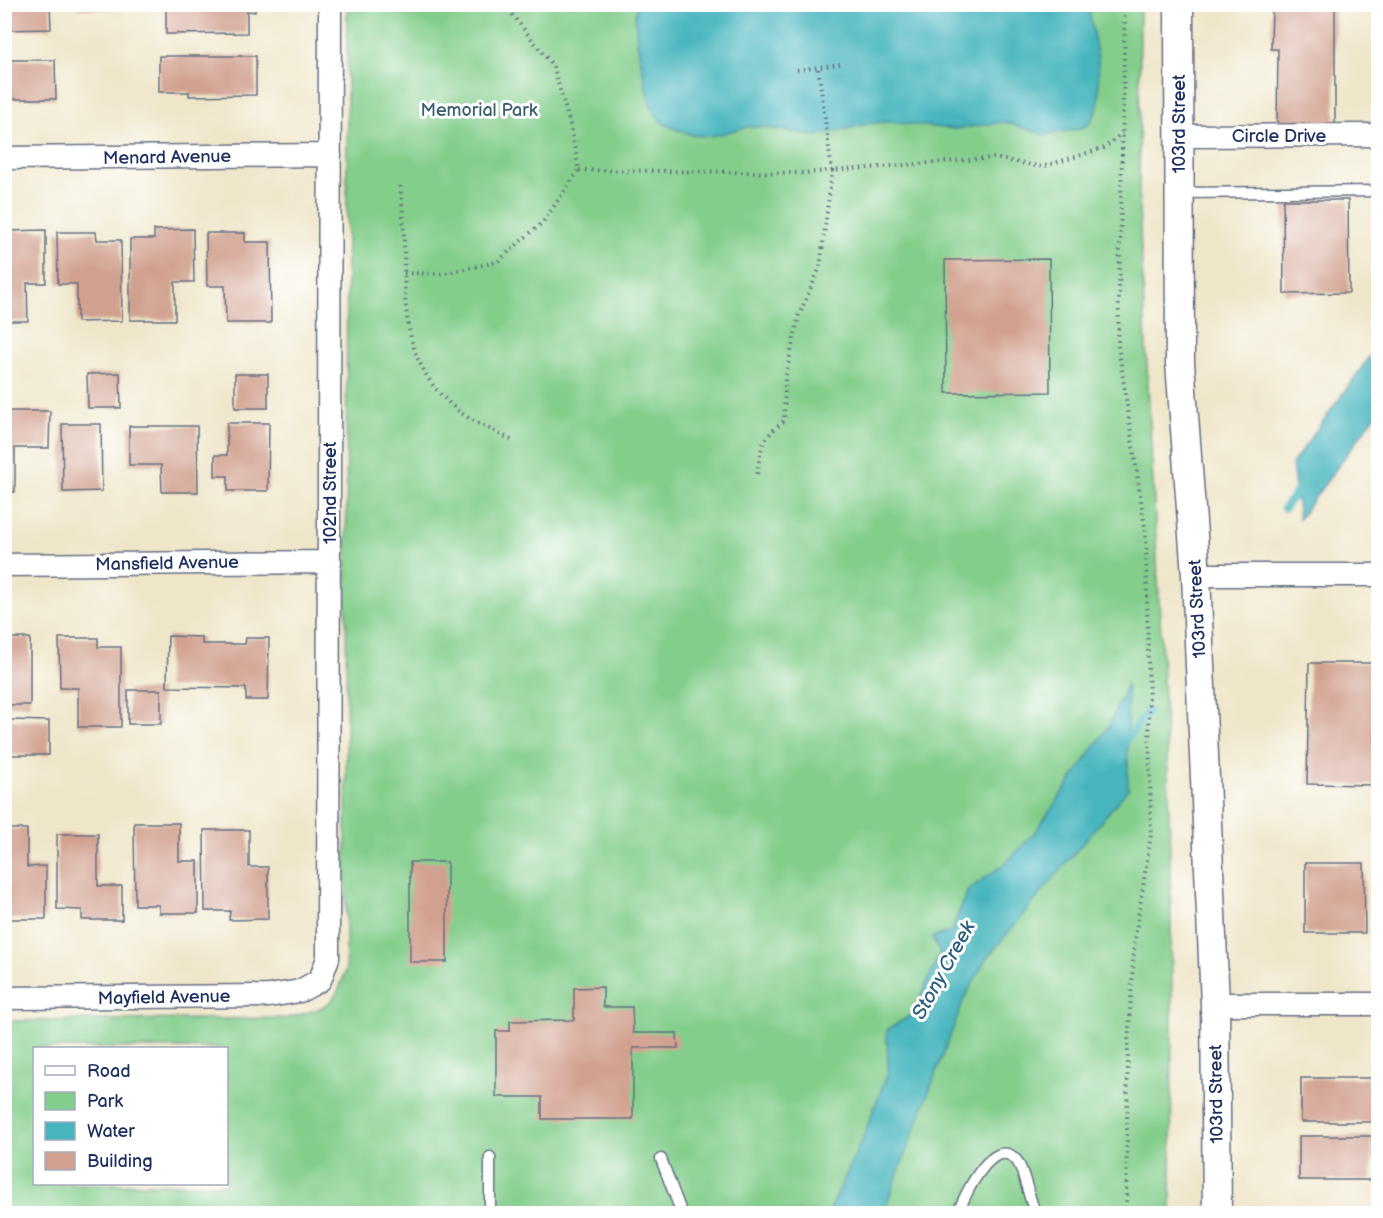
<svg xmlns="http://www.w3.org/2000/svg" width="1383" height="1218" font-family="'Balsamiq Sans',sans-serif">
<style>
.green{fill:#83ce8b;stroke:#4f7e74;stroke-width:1.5;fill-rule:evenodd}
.water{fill:#46b5be;stroke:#30728e;stroke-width:1.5}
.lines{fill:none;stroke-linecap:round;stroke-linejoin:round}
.stream{stroke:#46b5be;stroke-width:8}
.building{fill:#d1a18f}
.service-casing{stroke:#656f83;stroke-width:13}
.minor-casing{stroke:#656f83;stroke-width:25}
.tertiary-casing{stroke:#656f83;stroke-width:31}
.path{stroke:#656f83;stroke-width:4;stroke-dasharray:1.5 4.5;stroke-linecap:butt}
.service{stroke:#fff;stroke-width:10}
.minor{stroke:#fff;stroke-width:22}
.tertiary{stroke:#fff;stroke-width:28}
.labels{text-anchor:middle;stroke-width:6;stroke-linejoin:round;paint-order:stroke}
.park-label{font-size:18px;fill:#3a5f6c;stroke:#fff}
.street-label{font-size:18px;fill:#1b2f5e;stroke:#fff}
.water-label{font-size:20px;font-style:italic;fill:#2a5e80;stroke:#fff}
</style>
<rect width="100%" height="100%" fill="#fff"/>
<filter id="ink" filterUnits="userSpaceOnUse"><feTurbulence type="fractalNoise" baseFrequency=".0167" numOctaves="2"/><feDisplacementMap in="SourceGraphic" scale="12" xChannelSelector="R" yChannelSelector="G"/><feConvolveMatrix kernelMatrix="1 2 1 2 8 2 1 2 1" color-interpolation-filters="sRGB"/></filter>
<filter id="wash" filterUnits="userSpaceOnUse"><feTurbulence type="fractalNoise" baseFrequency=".008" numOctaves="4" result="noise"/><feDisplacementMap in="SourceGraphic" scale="24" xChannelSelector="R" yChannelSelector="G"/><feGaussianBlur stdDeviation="1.35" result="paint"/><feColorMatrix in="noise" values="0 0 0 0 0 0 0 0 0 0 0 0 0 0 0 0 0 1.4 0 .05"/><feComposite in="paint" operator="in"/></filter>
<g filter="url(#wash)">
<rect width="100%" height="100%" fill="#efe6c9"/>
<path class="green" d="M347 5H1140L1139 209 1169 795 1172 994 1171 1213H5L4 1021 287 1018C324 1008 336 1008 346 969ZM34 1048H226V1184H34Z"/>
<path class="water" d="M638 4 1088 5 1098 60 1099 99 1097 110 1089 124 1079 129 1045 135 1004 122 954 129 890 122 872 123 815 136 764 127H748L711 136 691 135 664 124 652 110 646 87 637 43 635 14Z
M1378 345V412L1299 519 1292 464Z
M1127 684 1128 789 986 959 964 999 883 1213H829L866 1130 888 1072 887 1030 913 1014 940 953 932 937 951 932 968 890 1006 863 1036 831 1109 726Z"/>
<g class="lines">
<path class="stream" d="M1284 508 1302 485
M1123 744 1148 711"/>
</g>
<g id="blocks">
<path class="building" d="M4 4H50L51 29 4 30Z
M77 4H110V9H77Z
M166 4H255V12L247 11V33L166 34Z
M1272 4H1335V125L1277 124 1278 49H1271Z
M159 56H256V95L189 96V92H159Z
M4 60H55L56 99H4Z
M1283 200H1348L1349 293 1284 294Z
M193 229 194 282H175V320H130V239H154V230Z
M46 230V283H27L28 321H4V240L7 239V231Z
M57 232H96L97 240H121L122 321 77 322V284H58Z
M206 233H245V242H270L271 323H226L225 286H207Z
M1049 259 1050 392 946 393 945 260Z
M120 373 121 408H88L87 374Z
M235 374H268V408H235Z
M4 411H50L49 448H15V492H4Z
M227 423H269L268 491H228V476H215V455H227Z
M62 424H101L102 491 63 492Z
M129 426H197L198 492H162L161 465H129Z
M168 636 202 637V644H245L246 638H269L268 700H246V688L167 687Z
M4 638H30V705H4Z
M59 638H98V647H121V727H78V688H60Z
M1309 663H1376L1375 785 1307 784Z
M128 690H161V724H128Z
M10 720 49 721V755H10Z
M134 823H179V861H198V913H159V905H135Z
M4 829H27V867L46 866V919H7L8 911H4Z
M204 830H249V867H268V919L229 920 230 911H205Z
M57 834H98V886H122V920H82V910L57 909Z
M410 862H447V962H410Z
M1305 863H1364L1365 933H1305Z
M603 987V1007H632L633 1033H677L678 1048H633V1119H542V1097H496V1031H510V1021L574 1020V988Z
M1301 1078H1373V1122H1301Z
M1299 1136H1372V1180H1299Z"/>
</g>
</g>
<g filter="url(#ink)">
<use href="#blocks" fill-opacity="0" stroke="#656f83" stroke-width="1.5"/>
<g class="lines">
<g class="service-casing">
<path id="service" d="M1181 193 1378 191
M490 1157V1214
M661 1159 682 1214
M958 1214C963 1197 994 1132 1017 1161 1024 1170 1029 1200 1036 1214"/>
</g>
<g class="minor-casing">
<path id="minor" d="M1180 136 1378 135
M4 158 330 155
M4 565 330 562
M1196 575H1378
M4 998 269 996 300 991 320 980 328 958 330 4
M1215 1004H1378"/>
</g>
<g class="tertiary-casing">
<path id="tertiary" d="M1179 4 1180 363 1196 575 1215 1004 1217 1214"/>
</g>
<path class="path" d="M1125 4 1118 345 1146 534 1151 835 1135 937 1128 1043 1126 1214
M797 70 840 64
M579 170 804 173 994 158 1042 167 1104 148 1122 133
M400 186C413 265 384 349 455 408 471 422 493 430 511 440
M404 273 441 274 497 262 543 222 579 170 571 128 553 66 504 4
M757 474C762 444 760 441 784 421L785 379 799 315 820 267 832 171 818 67"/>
<use href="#service" class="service"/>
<use href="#minor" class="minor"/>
<use href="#tertiary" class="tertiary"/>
</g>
</g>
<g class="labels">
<g class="park-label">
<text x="479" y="116">Memorial Park</text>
</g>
<g class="street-label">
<text transform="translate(1179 124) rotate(-90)" y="6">103rd Street</text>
<text x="1279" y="142">Circle Drive</text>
<text transform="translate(167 157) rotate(-1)" y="6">Menard Avenue</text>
<text transform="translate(330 493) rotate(-90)" y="6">102nd Street</text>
<text transform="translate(167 563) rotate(-1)" y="6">Mansfield Avenue</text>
<text transform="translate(1197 609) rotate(-93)" y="6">103rd Street</text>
<text transform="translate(164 997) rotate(-1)" y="6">Mayfield Avenue</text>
<text transform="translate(1216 1094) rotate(-91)" y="6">103rd Street</text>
</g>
<g class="water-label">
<text transform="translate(943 970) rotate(-61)" y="7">Stony Creek</text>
</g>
</g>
<rect width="1383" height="1218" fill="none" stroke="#fff" stroke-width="24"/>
<rect x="33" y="1047" width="195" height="138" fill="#ffffff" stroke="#a4acbf" stroke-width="1.5"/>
<rect x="45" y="1066" width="30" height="9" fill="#ffffff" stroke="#a4acbf" stroke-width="1.5"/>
<text x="87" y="1077" font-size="18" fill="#1b2f5e">Road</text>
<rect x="45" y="1092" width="30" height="18" fill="#83ce8b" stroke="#a4acbf" stroke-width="1.5"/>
<text x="87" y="1107" font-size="18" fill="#1b2f5e">Park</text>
<rect x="45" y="1122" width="30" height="18" fill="#46b5be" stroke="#a4acbf" stroke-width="1.5"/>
<text x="87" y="1137" font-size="18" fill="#1b2f5e">Water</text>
<rect x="45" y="1152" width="30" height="18" fill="#d1a18f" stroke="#a4acbf" stroke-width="1.5"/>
<text x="87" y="1167" font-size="18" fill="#1b2f5e">Building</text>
</svg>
